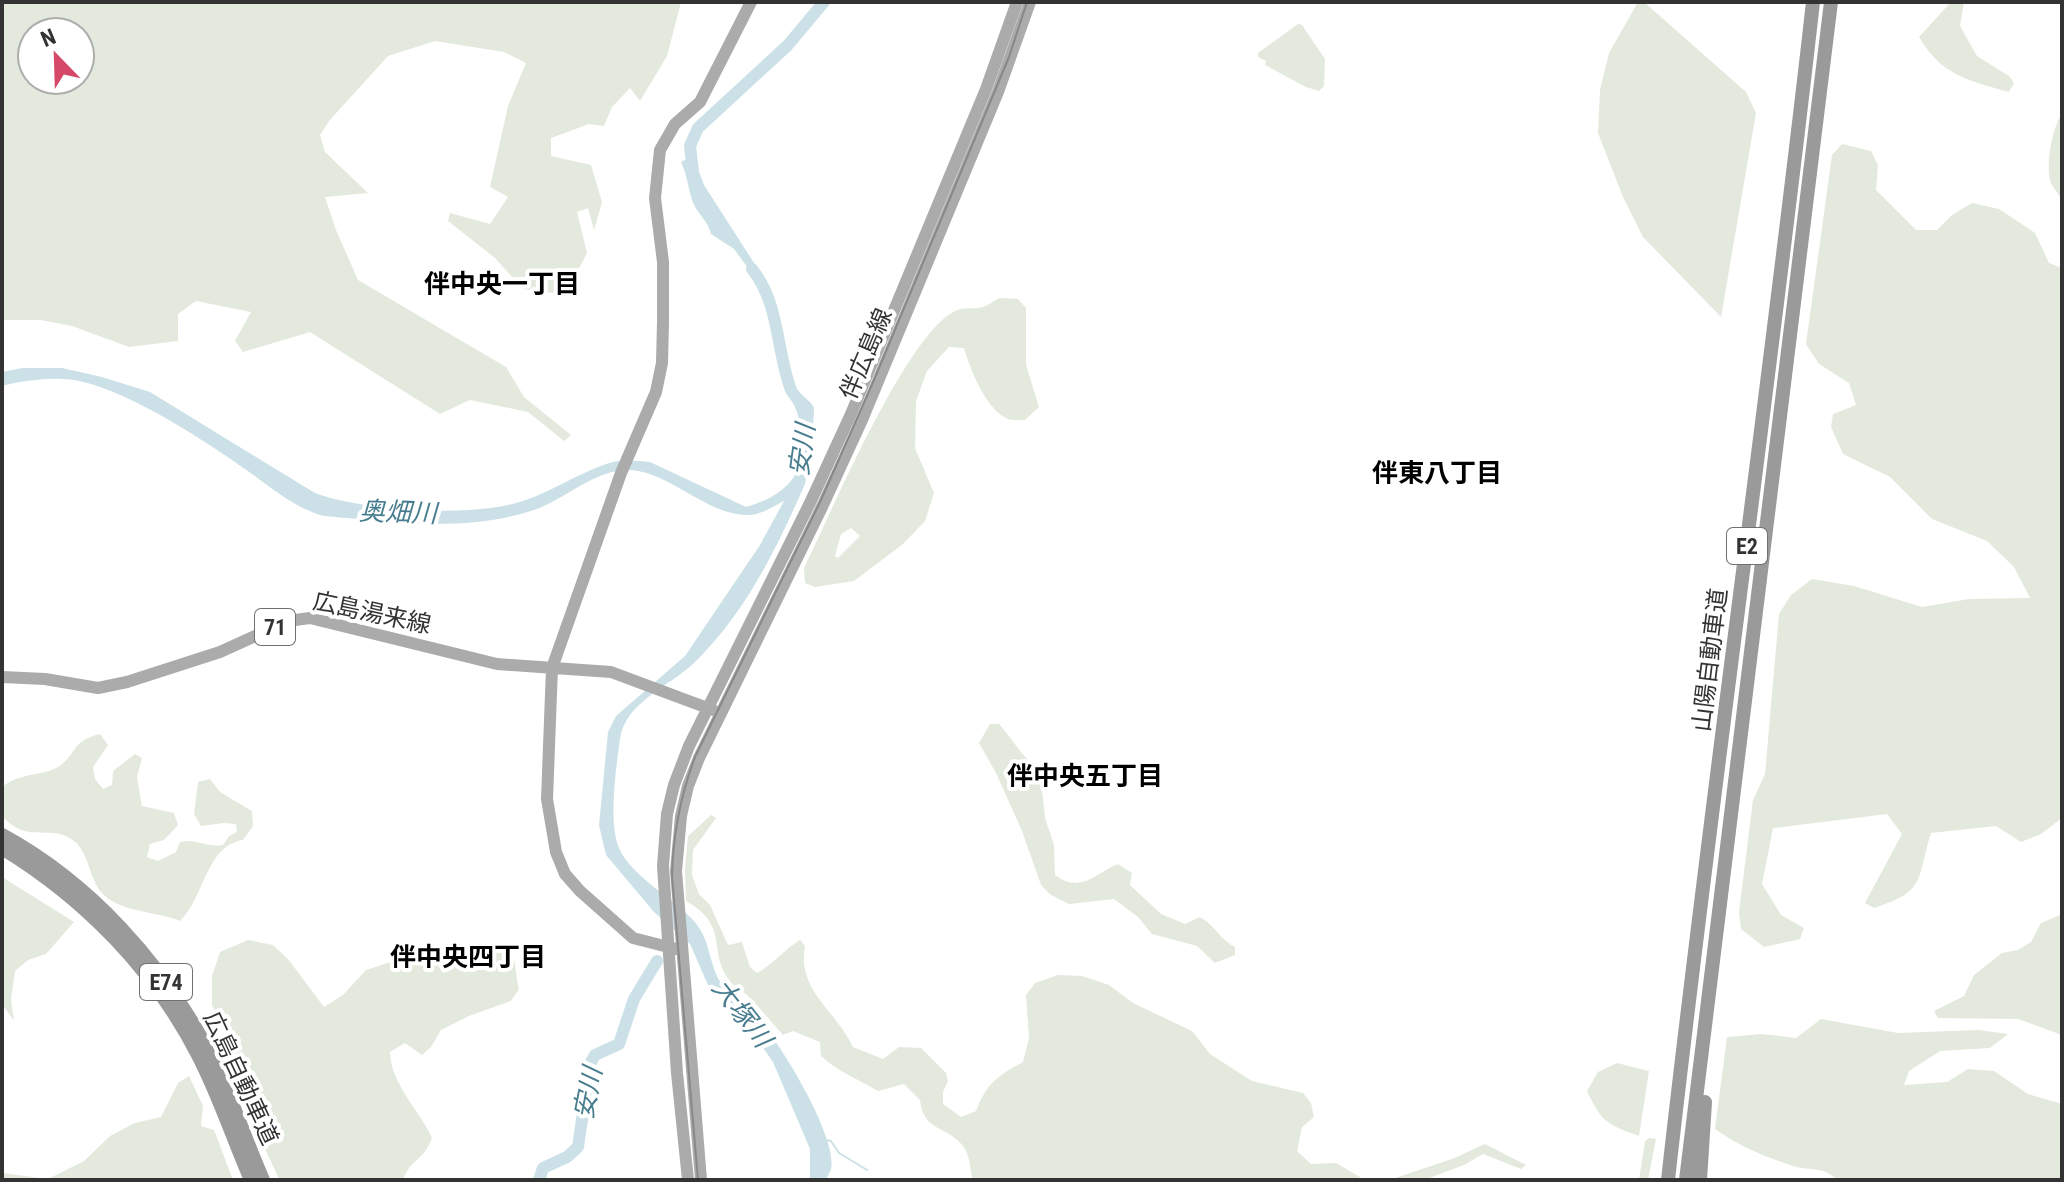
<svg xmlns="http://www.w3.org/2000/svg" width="2064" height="1182" font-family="'Roboto Condensed','Noto Sans JP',sans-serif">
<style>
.green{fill:#e4e9dd;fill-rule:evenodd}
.water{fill:#cce1e7}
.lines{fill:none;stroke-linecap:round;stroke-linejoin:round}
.stream{stroke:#cce1e7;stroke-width:2}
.river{stroke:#cce1e7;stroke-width:12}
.major{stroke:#ababab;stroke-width:12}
.highway{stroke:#9a9a9a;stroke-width:14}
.tram{stroke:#888;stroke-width:2}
.labels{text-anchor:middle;stroke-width:8;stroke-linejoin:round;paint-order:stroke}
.shield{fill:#fff;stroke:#707070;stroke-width:2}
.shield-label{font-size:22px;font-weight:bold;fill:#333}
.street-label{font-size:24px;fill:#333;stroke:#fff}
.neighbourhood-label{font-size:26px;font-weight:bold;fill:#000;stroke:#fff}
.water-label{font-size:26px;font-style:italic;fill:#477d8f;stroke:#fff}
</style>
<rect width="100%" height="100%" fill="#fff"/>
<path class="green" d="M2 2H681L667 56 640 101 630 88 612 107 604 126 589 124 551 138V156L591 165 602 202 594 230 588 208 577 212 587 253 576 274 574 291 568 295 523 289 495 258 448 221 450 213 490 224 508 197 490 187 508 106 526 63 504 52 435 41 388 56 329 121 320 135 325 152 368 193 325 197 336 230 358 280 506 367 524 397 571 435 564 441 528 412 470 400 440 414 310 332 243 352 235 341 251 312 196 301 178 314V341L129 347 72 326 41 320H2ZM32 32H80V80H32Z
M1638 2H1644L1746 92 1756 113 1721 317 1643 237 1623 197 1598 133 1600 90 1609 53Z
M1951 2H1964L1960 26 1977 56 2009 76 2014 83 2009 92C1969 81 1941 75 1919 37Z
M1298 24 1302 25 1325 59 1324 86 1319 91 1306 87 1265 65 1266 61 1258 57V53Z
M2062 114V200C2059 195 2054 189 2051 183 2045 168 2052 127 2062 114Z
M1842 144 1871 151 1878 165 1876 190 1916 230H1937L1952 215 1972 203 1999 209 2035 233 2049 263 2062 268V818L2041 834 2021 842 1996 826 1931 833C1916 880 1927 891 1874 908L1865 903 1902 834 1887 814 1773 828 1762 884 1781 915 1804 928 1800 939 1764 947 1741 929 1739 912 1753 800 1765 774 1779 614 1791 595 1812 579 1854 586 1922 607 1969 599 2030 598 2014 567 1987 541 1932 519 1890 477 1843 454 1831 427 1833 414 1856 405 1849 383 1819 364 1806 344 1832 155Z
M1000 298 1018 299 1026 308V365L1039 407 1025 420C1019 420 1011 421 1006 418 985 407 970 369 964 348L949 347 927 371 916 401 915 448 934 493 925 521 903 544 854 581 815 587 805 583 804 568C832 511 904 340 953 312 963 306 973 310 983 307 989 305 995 300 1000 298ZM851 528 860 536 838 558 835 556 841 534Z
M990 724H999C1015 742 1021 756 1040 771L1045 818 1054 845 1055 875C1081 894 1094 874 1118 864L1132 873 1130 885 1161 914 1185 924 1200 917C1217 927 1219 939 1235 947V955L1215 963 1197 946 1152 934 1138 917 1114 899 1069 904 1051 895 1041 885 1022 831 996 773 979 743Z
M100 734 108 745 93 767 95 779 103 789 112 785 113 771 135 754 142 758 137 777 142 806 174 813 178 825 164 840 150 844 147 857 158 861 176 852 180 842C197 838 205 848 223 845L229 836 237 832 236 824 224 823 201 826 194 814 198 782 210 779 220 792 252 811 253 826 243 840C206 845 204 899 180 921 157 911 123 913 104 895 89 881 90 854 74 841 51 822 29 846 2 816V787C22 771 45 777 61 765 78 751 72 741 100 734Z
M711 815 716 818 693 850 692 875 699 894 710 905 728 945 742 942 750 967 757 973C775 963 782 951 800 940L805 946C797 991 835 1009 853 1047L883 1059 899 1047 921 1048 946 1073 948 1081 943 1092V1104L961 1117 976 1111C987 1083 997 1076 1023 1062L1029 1038 1026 995 1035 983 1058 975 1082 976 1109 985 1133 1003 1192 1031 1210 1054 1252 1081 1303 1093 1311 1103 1314 1117 1302 1127 1297 1151 1311 1164 1336 1163 1365 1180H973C970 1171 970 1157 965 1149 950 1125 923 1133 920 1100L904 1084 878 1091C858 1079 838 1072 821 1056L820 1042 793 1031 783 1035C772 1023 761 1009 749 997 743 991 734 987 730 981 706 949 731 927 686 901L685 870 688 836Z
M2 877 74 922 46 954 28 960 15 971 11 999 14 1021 2 1004Z
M2060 915 2062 916V1035L2018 1019 1938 1018 1934 1011 1964 996 1974 975 2002 953 2018 950 2031 942 2041 923Z
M248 940 273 945 288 959 324 1007 343 995 366 970 451 943C466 963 483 967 498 944L508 943C516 955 515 974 519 989L511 1001 469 1016 441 1030 431 1047 422 1055 405 1043 390 1052C391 1085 419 1109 432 1138 423 1162 410 1159 403 1180L279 1179 261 1140 259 1112 240 1080 236 1058 212 1005V976L220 952Z
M1821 1019 1898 1033 1979 1030 2008 1034 1990 1048 1940 1051 1909 1071 1904 1085 1947 1082 1968 1069 1994 1071 2028 1094 2062 1104V1180H1837C1823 1165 1808 1172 1790 1165 1763 1156 1737 1145 1715 1129L1727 1037 1762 1034 1796 1038Z
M1617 1063 1649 1071 1639 1136C1607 1124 1602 1123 1587 1091L1598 1072Z
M189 1076 203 1106 201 1126 214 1130 233 1180H2V1173L48 1179 84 1161 110 1136 135 1123 161 1117 178 1083Z
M1649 1138 1656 1139 1648 1180H1639L1645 1141Z
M1485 1144 1526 1165 1521 1169 1483 1154 1464 1165 1424 1180H1389L1452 1159Z"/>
<path class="water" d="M693 156 704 185 765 280 759 283 734 249 711 234C708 220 696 213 692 200 688 187 687 175 681 162Z
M22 368H62L102 377 150 392 315 493C364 511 466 517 516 503 550 494 580 471 613 462 625 460 638 461 650 462L746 507C763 502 779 495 790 482 808 463 804 418 790 398L797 392C817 414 812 456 805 484 777 548 745 614 694 663 670 686 625 702 620 739 616 768 608 822 619 848 631 876 672 897 693 920 710 938 708 959 719 980 728 995 747 1005 758 1018 780 1043 838 1137 831 1169 830 1173 827 1176 826 1180H810V1149L773 1062 744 1021 708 985 690 944 654 912 606 855 599 825 608 732 616 716 685 656 760 545 784 501C774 506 762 514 751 515 708 517 672 473 631 470 595 468 564 501 531 511 466 532 391 522 324 516 294 508 271 487 245 469 204 440 113 380 63 379 45 378 20 381 2 386V372Z"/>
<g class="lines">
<path class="stream" d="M824 1140 831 1141 839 1153 867 1170"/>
<path class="river" d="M693 172 690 146 698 128 788 45 824 2
M752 269C780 304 776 350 791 390 794 397 803 403 808 409L807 428
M539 1180 543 1168 567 1157 578 1147 590 1064 595 1055 619 1044 634 999 657 961"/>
<path class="major" d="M2 677 45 679 98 688 127 682 220 652 288 621 310 618 497 664 611 672 713 710
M676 949 633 938 580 891 565 874 556 852 547 799 552 668 621 473 656 392 662 363 663 322V262L655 198 660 150 675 124 700 102 751 2
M688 1180 677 1073 663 866 667 814 674 785 689 746 810 503 851 414 986 89 1017 2
M701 1180 676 871 681 816 688 786 699 758 822 507 862 420 998 92 1030 2"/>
<path class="highway" d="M2 835C90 883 161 962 208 1050 230 1091 244 1137 263 1180
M2 848C84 898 154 969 198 1055 219 1095 233 1139 251 1180
M1668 1180C1712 787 1769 395 1813 2
M1686 1180 1831 2
M1700 1180 1705 1102"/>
<path class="tram" d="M698 1180 672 876C673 834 680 797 695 757L821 500 874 380 1009 57 1027 2"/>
</g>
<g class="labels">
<g class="shield">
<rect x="1727" y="528" width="40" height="36" rx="6"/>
<rect x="255" y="609" width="40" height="36" rx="6"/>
<rect x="140" y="964" width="52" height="36" rx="6"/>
</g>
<g class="shield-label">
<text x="1747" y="554">E2</text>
<text x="275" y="635">71</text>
<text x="166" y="990">E74</text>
</g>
<g class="street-label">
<text transform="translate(866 354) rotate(-67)" y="8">伴広島線</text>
<text transform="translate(372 613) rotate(12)" y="8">広島湯来線</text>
<text transform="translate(1710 660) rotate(-83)" y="8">山陽自動車道</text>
<text transform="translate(241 1078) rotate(65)" y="8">広島自動車道</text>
</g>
<g class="neighbourhood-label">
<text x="502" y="293">伴中央一丁目</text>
<text x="1437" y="482">伴東八丁目</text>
<text x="1085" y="785">伴中央五丁目</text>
<text x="468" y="966">伴中央四丁目</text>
</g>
<g class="water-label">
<text transform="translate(802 450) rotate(-82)" y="9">安川</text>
<text transform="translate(398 512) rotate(2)" y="9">奥畑川</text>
<text transform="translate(742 1013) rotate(52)" y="9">大塚川</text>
<text transform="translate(588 1093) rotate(-79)" y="9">安川</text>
</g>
</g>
<rect width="2064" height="1182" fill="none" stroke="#333333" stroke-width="8"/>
<g transform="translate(56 56) rotate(337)"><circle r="38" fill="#ffffff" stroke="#adadad" stroke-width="2"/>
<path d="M0-6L14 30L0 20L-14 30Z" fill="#d64867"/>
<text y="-12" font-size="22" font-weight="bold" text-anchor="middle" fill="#333333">N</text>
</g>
</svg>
